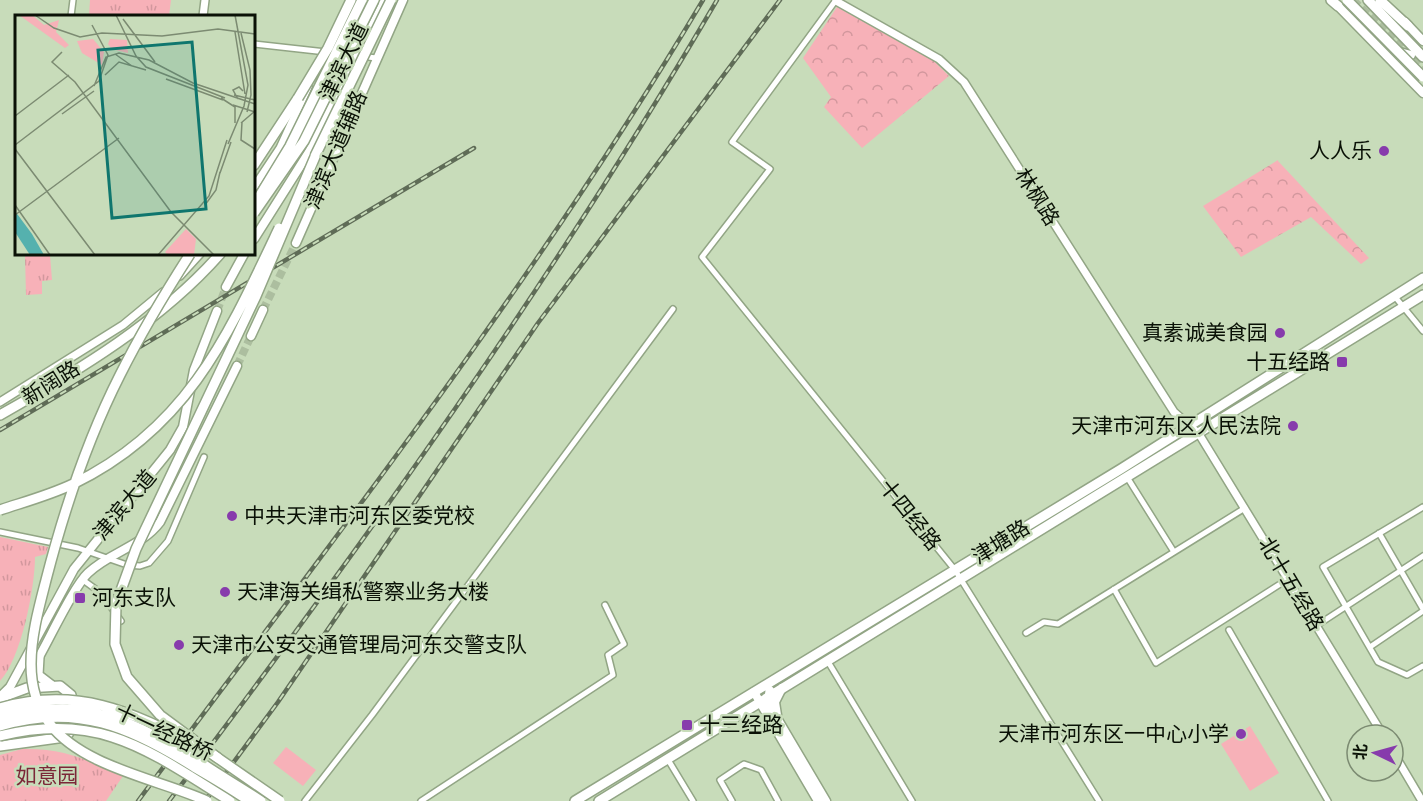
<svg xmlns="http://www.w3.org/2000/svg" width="1423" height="801" font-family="Montserrat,'Noto Sans SC',sans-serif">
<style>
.grass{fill:#f7b1b8}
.forest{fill:url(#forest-crowns)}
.park{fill:url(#park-tufts)}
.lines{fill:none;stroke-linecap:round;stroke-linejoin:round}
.secondary-tunnel{stroke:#acbe9f;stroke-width:8;stroke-dasharray:8 4;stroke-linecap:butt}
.minor-casing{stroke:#92a585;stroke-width:8}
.tertiary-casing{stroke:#92a585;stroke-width:10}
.secondary-casing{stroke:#92a585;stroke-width:11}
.primary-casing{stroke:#92a585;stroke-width:12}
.trunk-casing{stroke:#92a585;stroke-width:12}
.minor{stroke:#fff;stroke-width:5}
.tertiary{stroke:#fff;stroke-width:7}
.secondary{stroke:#fff;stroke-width:8}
.primary{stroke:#fff;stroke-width:9}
.trunk{stroke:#fff;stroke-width:9}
.rail-casing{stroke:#5f6c57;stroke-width:4.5}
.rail{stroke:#c8dcba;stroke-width:2;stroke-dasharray:7;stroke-linecap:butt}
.primary-bridge-casing{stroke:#92a585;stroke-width:12;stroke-linecap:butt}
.trunk-bridge-casing{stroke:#92a585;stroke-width:12;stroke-linecap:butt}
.primary-bridge{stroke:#fff;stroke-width:9}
.trunk-bridge{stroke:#fff;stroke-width:9}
.poi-dot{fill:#873bac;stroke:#c8dcba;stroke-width:2}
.labels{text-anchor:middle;stroke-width:5;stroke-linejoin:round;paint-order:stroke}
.street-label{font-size:21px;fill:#0a1106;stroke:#c8dcba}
.poi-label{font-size:21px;fill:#0a1106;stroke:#c8dcba;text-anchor:end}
.park-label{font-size:21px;fill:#7c2738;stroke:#c8dcba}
.inset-river{fill:none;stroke:#55b1ae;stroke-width:3}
.inset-road{fill:none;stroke:#7c8b72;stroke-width:1.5}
.view{fill:#0f766e;fill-opacity:0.15;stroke:#0f766e;stroke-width:3}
.inset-edge{fill:none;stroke:#0a1106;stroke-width:3}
</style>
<defs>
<pattern id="forest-crowns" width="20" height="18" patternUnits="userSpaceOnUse" patternTransform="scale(1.5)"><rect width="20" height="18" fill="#f7b1b8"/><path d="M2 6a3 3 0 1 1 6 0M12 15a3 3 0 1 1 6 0" fill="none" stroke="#d2979d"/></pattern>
<pattern id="park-tufts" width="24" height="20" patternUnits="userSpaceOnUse" patternTransform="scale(1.5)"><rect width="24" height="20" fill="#f7b1b8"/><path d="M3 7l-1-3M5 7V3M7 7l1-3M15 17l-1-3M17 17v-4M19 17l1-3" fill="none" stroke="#d2979d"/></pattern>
</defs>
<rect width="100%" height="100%" fill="#c8dcba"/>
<path class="grass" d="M1250 726 1279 773 1250 791 1221 744Z
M286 747 316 770 303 786 273 763Z"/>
<path class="forest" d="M837 7 934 61 949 76 862 148 824 107 831 97 803 58Z
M1278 160V161L1369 258 1361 264 1311 217 1241 257 1203 206Z"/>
<path class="park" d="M90 0H171L169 16H89Z
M50 255 52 280 42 281V294L26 295 25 256Z
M0 537 48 547 46 554 35 557C35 588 21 659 0 681Z
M22 749C64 748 85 759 123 776L106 801H0V755Z"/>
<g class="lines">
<path class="secondary-tunnel" d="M1353 0 1423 68
M263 310 296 243
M217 311 226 287
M237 366 251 336"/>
<g class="minor-casing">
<path id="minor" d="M836 0 732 142 770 169 702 257 955 570 1099 801
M71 16 73 0
M254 44 326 52
M345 54 376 58
M1396 298 1423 331
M1127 477 1174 552
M1423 507 1323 567 1378 662 1407 675 1423 666
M0 532 78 548 127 565 140 566 149 563 168 541 204 457
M1379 533 1423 609
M83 580 101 593 121 621
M1114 589 1156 663 1288 579
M1316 626 1423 556
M1229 630 1328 801
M1026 633 1044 622 1058 624 1245 508
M1370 647 1423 611
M827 660 912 801
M667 758 693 801
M305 801 372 715 673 309
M421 801 613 675 608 655 624 644 605 605
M732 801 720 780 744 764 761 770 778 801"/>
</g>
<g class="tertiary-casing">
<path id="tertiary" d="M836 1 939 59 964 82 1174 412 1199 434 1383 735
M203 16 205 0
M254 187 280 148 308 87
M180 276 200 254
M0 402 123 325 163 292
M1393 752 1422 801"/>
</g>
<g class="secondary-casing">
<path id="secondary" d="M1338 6 1423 93
M1405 22 1423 41
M1396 51 1411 55
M254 239 309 152 385 0
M296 243 403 0
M226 287 244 254
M251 336 263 310
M39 657C50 638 74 586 88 573 110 552 141 547 160 522L237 366
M754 692 818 801
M0 697 10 687 74 569 170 450 183 427 194 370 217 311
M771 708 826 801
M777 715 775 702 782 688"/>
</g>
<g class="primary-casing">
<path id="primary" d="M1331 0 1338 6
M1368 0 1423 57
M1380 0 1408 26
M39 657 38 675 51 685
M770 691 768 703 773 725
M0 698 27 688 60 686 71 695C74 708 76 728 65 737L0 746
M575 801 1121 469 1423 278
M599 801 1423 295"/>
</g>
<g class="trunk-casing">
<path id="trunk" d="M254 165 298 98
M0 415C78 371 161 321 220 254"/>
</g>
<use href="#minor" class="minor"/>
<use href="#tertiary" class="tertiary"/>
<use href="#secondary" class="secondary"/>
<use href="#primary" class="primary"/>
<use href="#trunk" class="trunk"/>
<g class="rail-casing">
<path id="rail" d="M0 430 474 148
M138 801C333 540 536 281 703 0
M169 801C364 544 554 279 717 0
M205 801 278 702 538 323 780 0"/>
</g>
<use href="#rail" class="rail"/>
<g class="primary-bridge-casing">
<path id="primary-bridge" d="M1347 0 1423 77
M0 708C76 686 131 711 197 746
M0 717C80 694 137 722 203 764 222 777 242 788 261 801
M0 726C76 703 131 727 194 767 213 778 232 789 249 801
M0 736C100 711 149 751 230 801
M212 754 280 801"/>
</g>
<g class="trunk-bridge-casing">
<path id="trunk-bridge" d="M298 98 328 48 351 0
M315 156 391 0
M256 202 290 146 362 0
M254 213 304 141 374 0
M190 254C165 293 141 333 120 375 87 440 64 510 46 580 39 607 31 636 31 664 31 685 37 707 50 724 83 767 158 779 207 801
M0 510C24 502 50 495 73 484 187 429 228 336 279 228
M218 758 160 715 127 677 115 644 116 604 136 549 256 296 317 152"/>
</g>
<use href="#primary-bridge" class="primary-bridge"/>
<use href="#trunk-bridge" class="trunk-bridge"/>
</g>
<g class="poi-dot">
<circle cx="1384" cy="151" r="6"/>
<circle cx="1280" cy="333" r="6"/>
<rect x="1336" y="356" width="12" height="12" rx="3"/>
<circle cx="1293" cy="426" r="6"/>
<circle cx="232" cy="516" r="6"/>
<circle cx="225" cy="592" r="6"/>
<rect x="74" y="592" width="12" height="12" rx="3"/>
<circle cx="179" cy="645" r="6"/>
<rect x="681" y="719" width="12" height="12" rx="3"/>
<circle cx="1241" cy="734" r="6"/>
</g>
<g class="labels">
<g class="street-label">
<text transform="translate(344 62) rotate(-64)" y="7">津滨大道</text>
<text transform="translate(336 150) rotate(-67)" y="7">津滨大道辅路</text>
<text transform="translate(1037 197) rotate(58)" y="7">林枫路</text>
<text transform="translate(51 383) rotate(-32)" y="7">新阔路</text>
<text transform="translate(125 505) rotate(-50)" y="7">津滨大道</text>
<text transform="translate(910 515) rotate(51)" y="7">十四经路</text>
<text transform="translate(1001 542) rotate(-32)" y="7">津塘路</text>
<text transform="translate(1291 584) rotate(59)" y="7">北十五经路</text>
<text transform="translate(164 732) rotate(25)" y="7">十一经路桥</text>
</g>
<g class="poi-label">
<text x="1372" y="158">人人乐</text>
<text x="1268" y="340">真素诚美食园</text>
<text x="1330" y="369">十五经路</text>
<text x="1281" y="433">天津市河东区人民法院</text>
<text x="244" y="523" text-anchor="start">中共天津市河东区委党校</text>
<text x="237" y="599" text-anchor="start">天津海关缉私警察业务大楼</text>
<text x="92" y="605" text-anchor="start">河东支队</text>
<text x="191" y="652" text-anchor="start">天津市公安交通管理局河东交警支队</text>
<text x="699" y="732" text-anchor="start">十三经路</text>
<text x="1229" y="741">天津市河东区一中心小学</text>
</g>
<g class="park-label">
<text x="47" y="783">如意园</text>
</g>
</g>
<g transform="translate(15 15)">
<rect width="240" height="240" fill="#c8dcba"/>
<path d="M4 0H17L29 10 44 5 41 17 54 30 50 33Z" fill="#f7b1b8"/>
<path d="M78 24 89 37 87 50 67 38 62 26ZM95 24 112 25 113 38 97 34 93 29ZM171 214 181 224 179 240H153L150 237Z" fill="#f7b1b8"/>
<path d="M0 196 17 219 29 240H15L0 217Z" fill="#55b1ae"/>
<path class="inset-river" d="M0 204 27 240"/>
<path class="inset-road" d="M20 0 39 13 65 22 87 18 147 21 203 14 240 19M101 0 121 41 131 52 210 83M108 4 140 47M220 17 230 79M226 18 235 55 236 80 232 97M47 37 37 47 60 67 156 197 199 240M100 39 117 51M90 60 104 47 131 55M151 64 208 85M79 71 91 42 104 38 134 45 178 68 240 89M219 80 240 85M206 83 220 92V108M223 84 218 75 224 72 228 76M218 90 240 97M47 99 79 76M0 101 54 60M227 107 226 125 240 134M226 108 240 96M213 129 229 91 233 70 220 0M0 130 84 66 93 40 77 10M0 134 80 240M205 158 216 127M0 190 35 240M190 190 201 175 205 157M0 200 104 123M143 240 194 181 212 125"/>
<path class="view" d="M177 27 191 194 97 203 83 35Z"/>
<rect width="240" height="240" class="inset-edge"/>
</g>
<g transform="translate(1375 753) rotate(275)"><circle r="28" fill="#c8dcba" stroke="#7c8b72" stroke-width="1.5"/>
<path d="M0-4.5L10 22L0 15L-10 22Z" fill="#873bac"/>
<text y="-9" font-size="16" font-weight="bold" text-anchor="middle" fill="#0a1106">北</text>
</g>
</svg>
